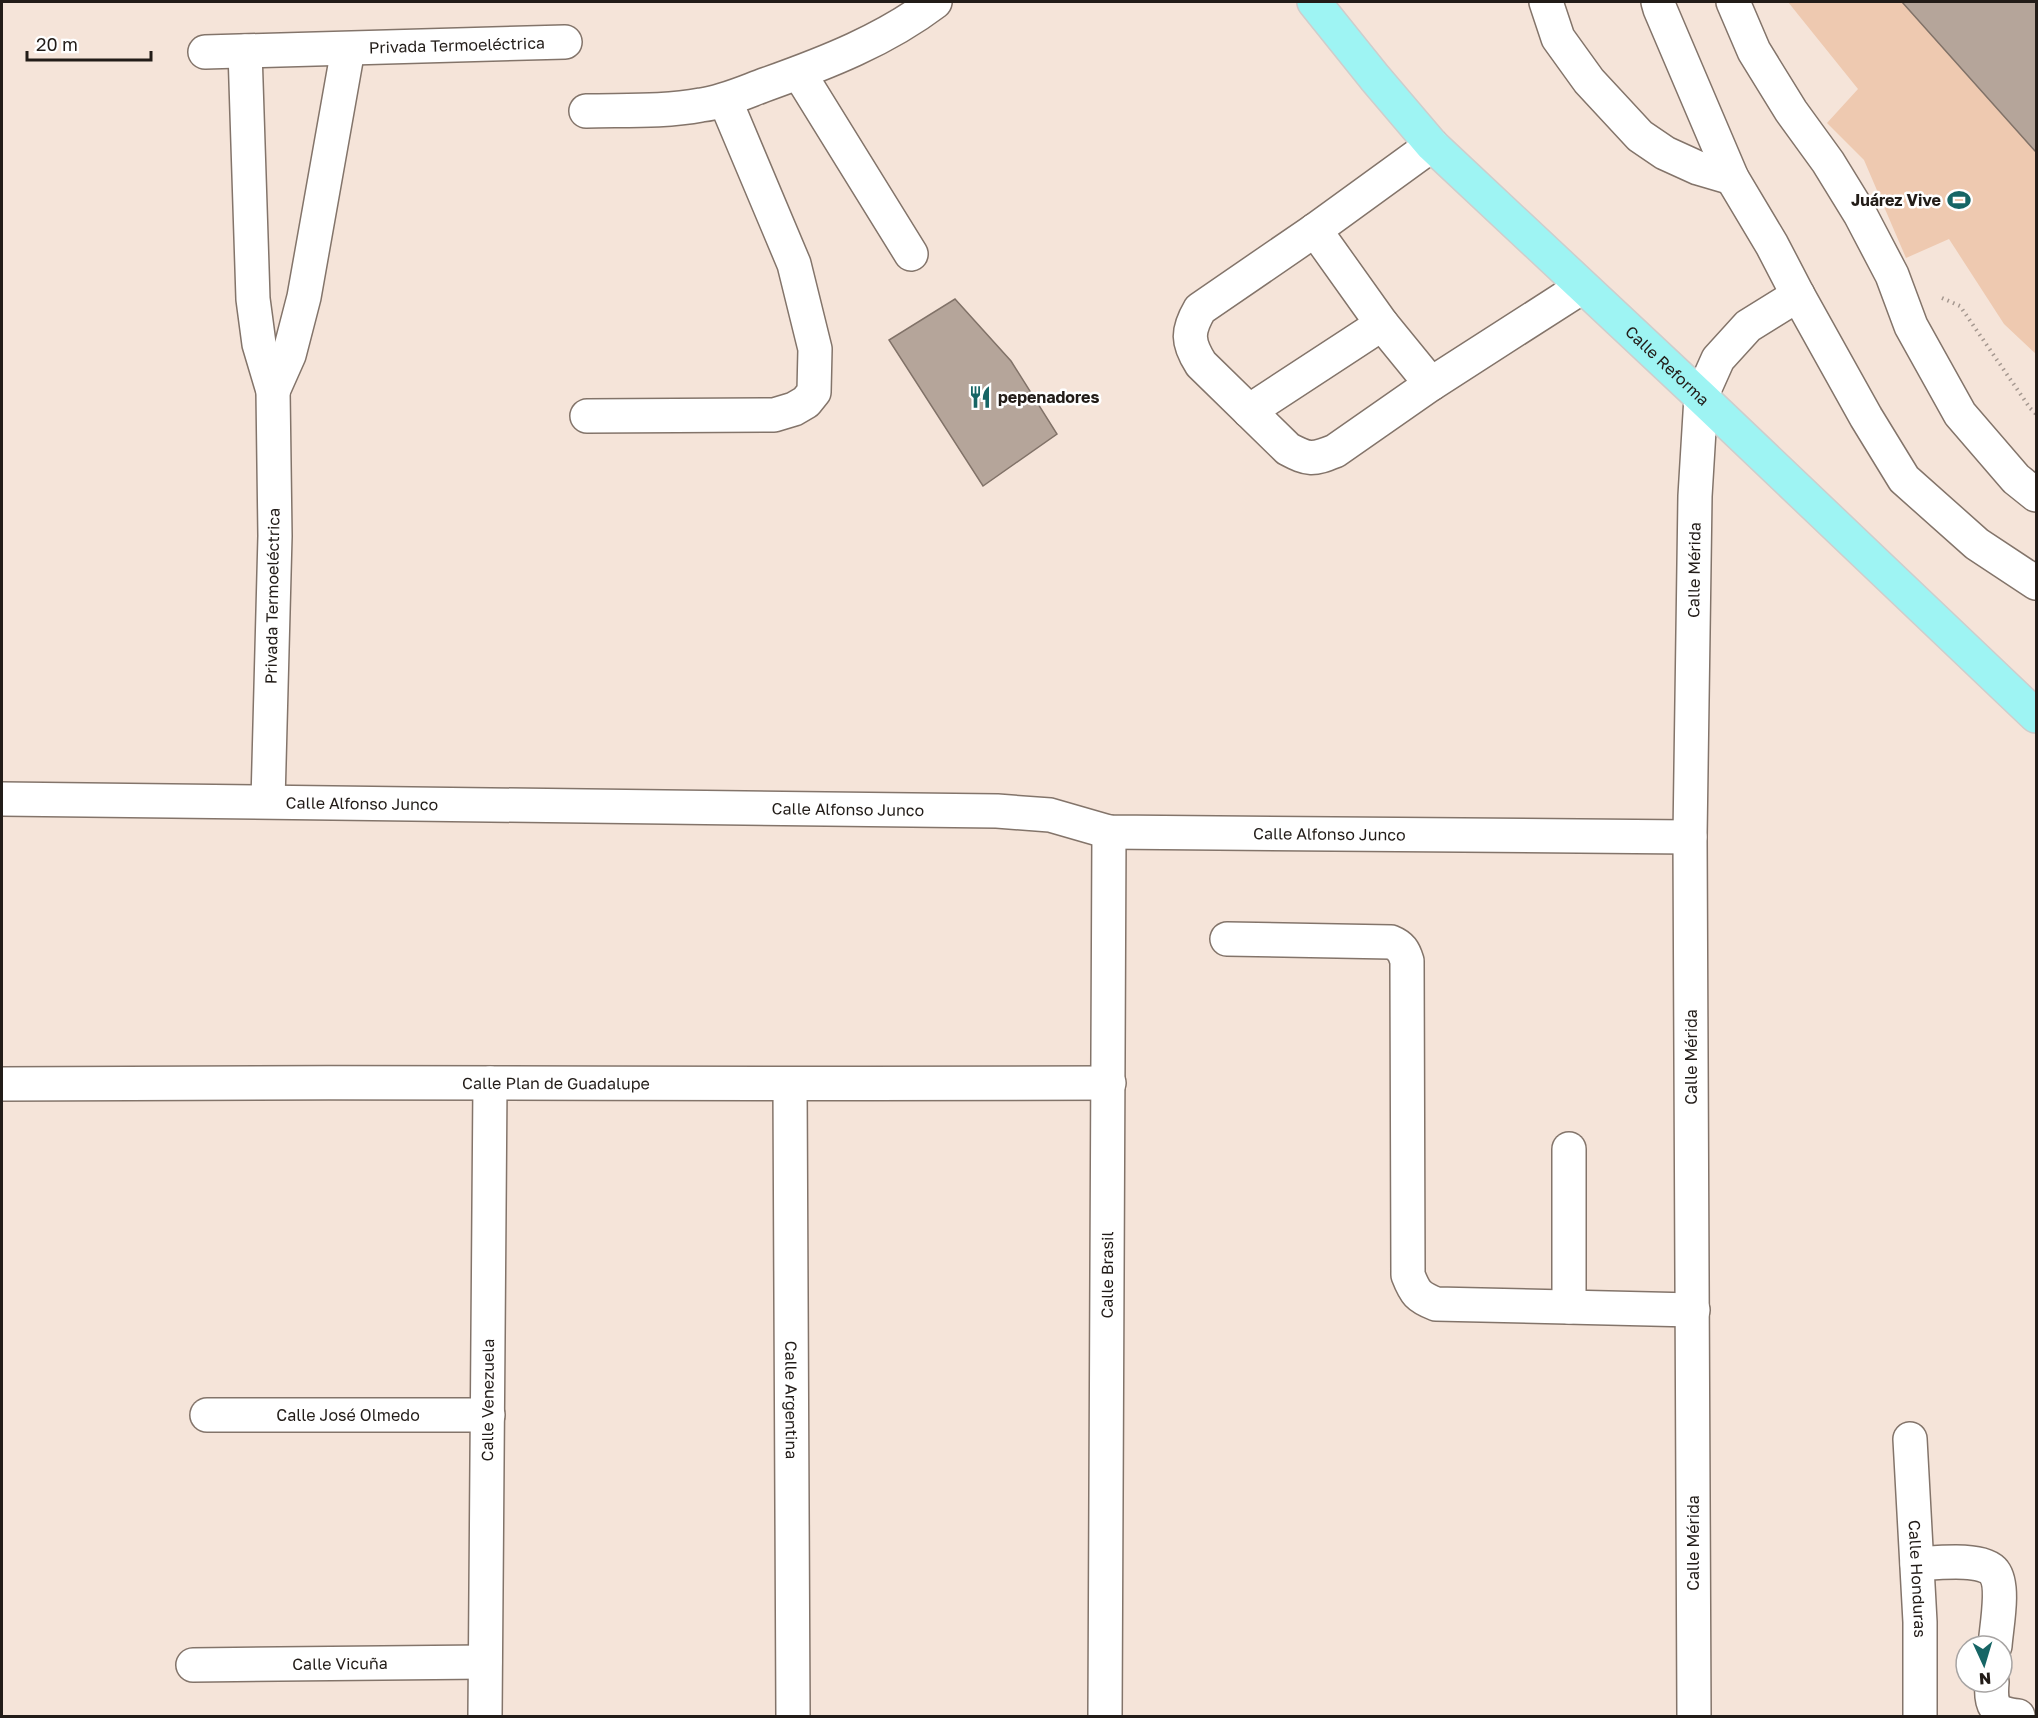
<svg xmlns="http://www.w3.org/2000/svg" width="2038" height="1718" font-family="'Golos Text',sans-serif">
<style>
.green{fill:#eec9b0}
.building{fill:#b5a59a;stroke:#817268;stroke-width:1.5}
.lines{fill:none;stroke-linecap:round;stroke-linejoin:round}
.minor-casing{stroke:#83746a;stroke-width:36}
.major-casing{stroke:#cecdcc;stroke-width:36}
.path{stroke:#a59890;stroke-width:4;stroke-dasharray:1.5 4.5;stroke-linecap:butt}
.minor{stroke:#fff;stroke-width:33}
.major{stroke:#9ef4f3;stroke-width:33}
.labels{text-anchor:middle;stroke-width:5;stroke-linejoin:round;paint-order:stroke}
.street-label{font-size:16px;fill:#221c18;stroke:#fff}
.poi-label{font-size:16px;font-weight:bold;fill:#221c18;stroke:#fff;text-anchor:end}
</style>
<rect width="100%" height="100%" fill="#f5e4d9"/>
<path class="green" d="M1788 2H2036V354L2004 324 1949 239 1906 258 1864 160 1827 123 1858 89Z"/>
<path class="building" d="M1902 2H2036V152Z
M955 299 1011 361 1057 434 983 486 889 340Z"/>
<g class="lines">
<g class="minor-casing">
<g id="minor">
<path d="M1546 2 1558 38 1589 81 1640 136 1665 153 1698 168 1732 178"/>
<path d="M1658 2 1660 9 1732 178 1772 245 1798 295"/>
<path d="M1733 2 1754 51 1791 111 1828 162 1860 214 1892 275 1911 326 1960 414 2016 479 2036 495"/>
<path d="M245 51 253 299 259 344 273 391 275 536 268 801"/>
<path id="s1" d="M205 52 565 42"/>
<path d="M799 73 911 254"/>
<path d="M586 111C624 110 664 112 701 105 724 102 745 92 767 84 826 63 885 40 935 2"/>
<path d="M1432 145 1315 230 1200 309C1187 331 1187 342 1201 364L1288 449C1309 460 1312 460 1335 451L1431 384 1582 287"/>
<path d="M1315 230 1382 324 1431 384"/>
<path d="M273 391 289 355 304 297 348 49"/>
<path d="M1249 411 1382 324"/>
<path d="M587 416 774 415 794 409 806 402 814 392 815 349 794 264 725 100"/>
<path id="s2" d="M2 799 997 811 1050 815 1109 832 1690 837"/>
<path d="M1227 939 1391 942C1401 946 1404 951 1407 961L1408 1275C1415 1293 1418 1297 1436 1304L1693 1310"/>
<path id="s3" d="M2 1084C371 1081 740 1085 1109 1083"/>
<path id="s4" d="M790 1085 793 1716"/>
<path d="M1569 1149V1307"/>
<path id="s5" d="M207 1415H488"/>
<path id="s6" d="M1910 1439 1920 1622V1716"/>
<path d="M1917 1564C1935 1563 1983 1557 1994 1572 2005 1586 1996 1629 1995 1646"/>
<path id="s7" d="M193 1665 485 1662"/>
<path d="M1992 1682C1990 1705 1994 1714 2018 1716"/>
<path id="s8" d="M485 1716 490 1083"/>
<path id="s9" d="M1105 1716 1109 832"/>
<path id="s10" d="M1694 1716 1690 837 1695 496 1701 397 1718 359 1748 326 1798 295 1866 417 1904 479 1977 544 2036 583"/>
</g>
</g>
<g class="major-casing">
<g id="major">
<path id="s11" d="M1314 2 1375 78 1432 145 1701 397 2036 716"/>
</g>
</g>
<path class="path" d="M1942 298 1960 306 2030 408 2036 414"/>
<use href="#minor" class="minor"/>
<use href="#major" class="major"/>
</g>
<defs>
<g id="stadium-bare" transform="scale(1.8)"><path d="M0-5a6.5 5 0 1 0 0 10a6.5 5 0 1 0 0-10ZM-3.5-1.8h7v3.6h-7Z" fill="#166565" stroke="#fff" stroke-width="2.5" paint-order="stroke"/></g>
<g id="restaurant-bare" transform="scale(1.8)"><path d="M-5-6h1v4h1v-4h1v4h1v-4h1v5L-1.5 .5V6h-2V.5L-5-1ZM5-6V6H3V1.5H1.5Q1.5-4 5-6Z" fill="#166565" stroke="#fff" stroke-width="2.5" paint-order="stroke"/></g>
</defs>
<g fill-rule="evenodd">
<use href="#stadium-bare" x="1959" y="200"/>
<use href="#restaurant-bare" x="980" y="397"/>
</g>
<g class="labels">
<g class="street-label">
<text dy="6" stroke="none"><textPath href="#s1" startOffset="252">Privada Termoeléctrica</textPath></text>
<text dy="6" stroke="none"><textPath href="#s11" startOffset="508">Calle Reforma</textPath></text>
<text dy="6" stroke="none"><textPath href="#s10" startOffset="1146">Calle Mérida</textPath></text>
<text transform="translate(272 596) rotate(-89)" y="6">Privada Termoeléctrica</text>
<text dy="6" stroke="none"><textPath href="#s2" startOffset="360">Calle Alfonso Junco</textPath></text>
<text dy="6" stroke="none"><textPath href="#s2" startOffset="846">Calle Alfonso Junco</textPath></text>
<text dy="6" stroke="none"><textPath href="#s2" startOffset="1330">Calle Alfonso Junco</textPath></text>
<text transform="translate(1691 1057) rotate(-90)" y="6">Calle Mérida</text>
<text dy="6" stroke="none"><textPath href="#s3" startOffset="554">Calle Plan de Guadalupe</textPath></text>
<text dy="6" stroke="none"><textPath href="#s9" startOffset="441">Calle Brasil</textPath></text>
<text dy="6" stroke="none"><textPath href="#s8" startOffset="316">Calle Venezuela</textPath></text>
<text dy="6" stroke="none"><textPath href="#s4" startOffset="315">Calle Argentina</textPath></text>
<text dy="6" stroke="none"><textPath href="#s5" startOffset="141">Calle José Olmedo</textPath></text>
<text transform="translate(1693 1543) rotate(-90)" y="6">Calle Mérida</text>
<text dy="6" stroke="none"><textPath href="#s6" startOffset="140">Calle Honduras</textPath></text>
<text dy="6" stroke="none"><textPath href="#s7" startOffset="147">Calle Vicuña</textPath></text>
</g>
<g class="poi-label">
<text x="1941" y="206">Juárez Vive</text>
<text x="998" y="403" text-anchor="start">pepenadores</text>
</g>
</g>
<rect width="2038" height="1718" fill="none" stroke="#221c18" stroke-width="6"/>
<g transform="translate(1984 1664) rotate(176)"><circle r="28" fill="#ffffff" stroke="#a7a4a3" stroke-width="1.5"/>
<path d="M0-4.5L10 22L0 15L-10 22Z" fill="#166565"/>
<text y="-9" font-size="16" font-weight="bold" text-anchor="middle" fill="#221c18">N</text>
</g>
<path d="M27 51v9h124v-9" fill="none" stroke="#221c18" stroke-width="3"/>
<text x="36" y="51" font-size="18" fill="#221c18" stroke="#ffffff" stroke-width="4.5" paint-order="stroke">20 m</text>
</svg>
